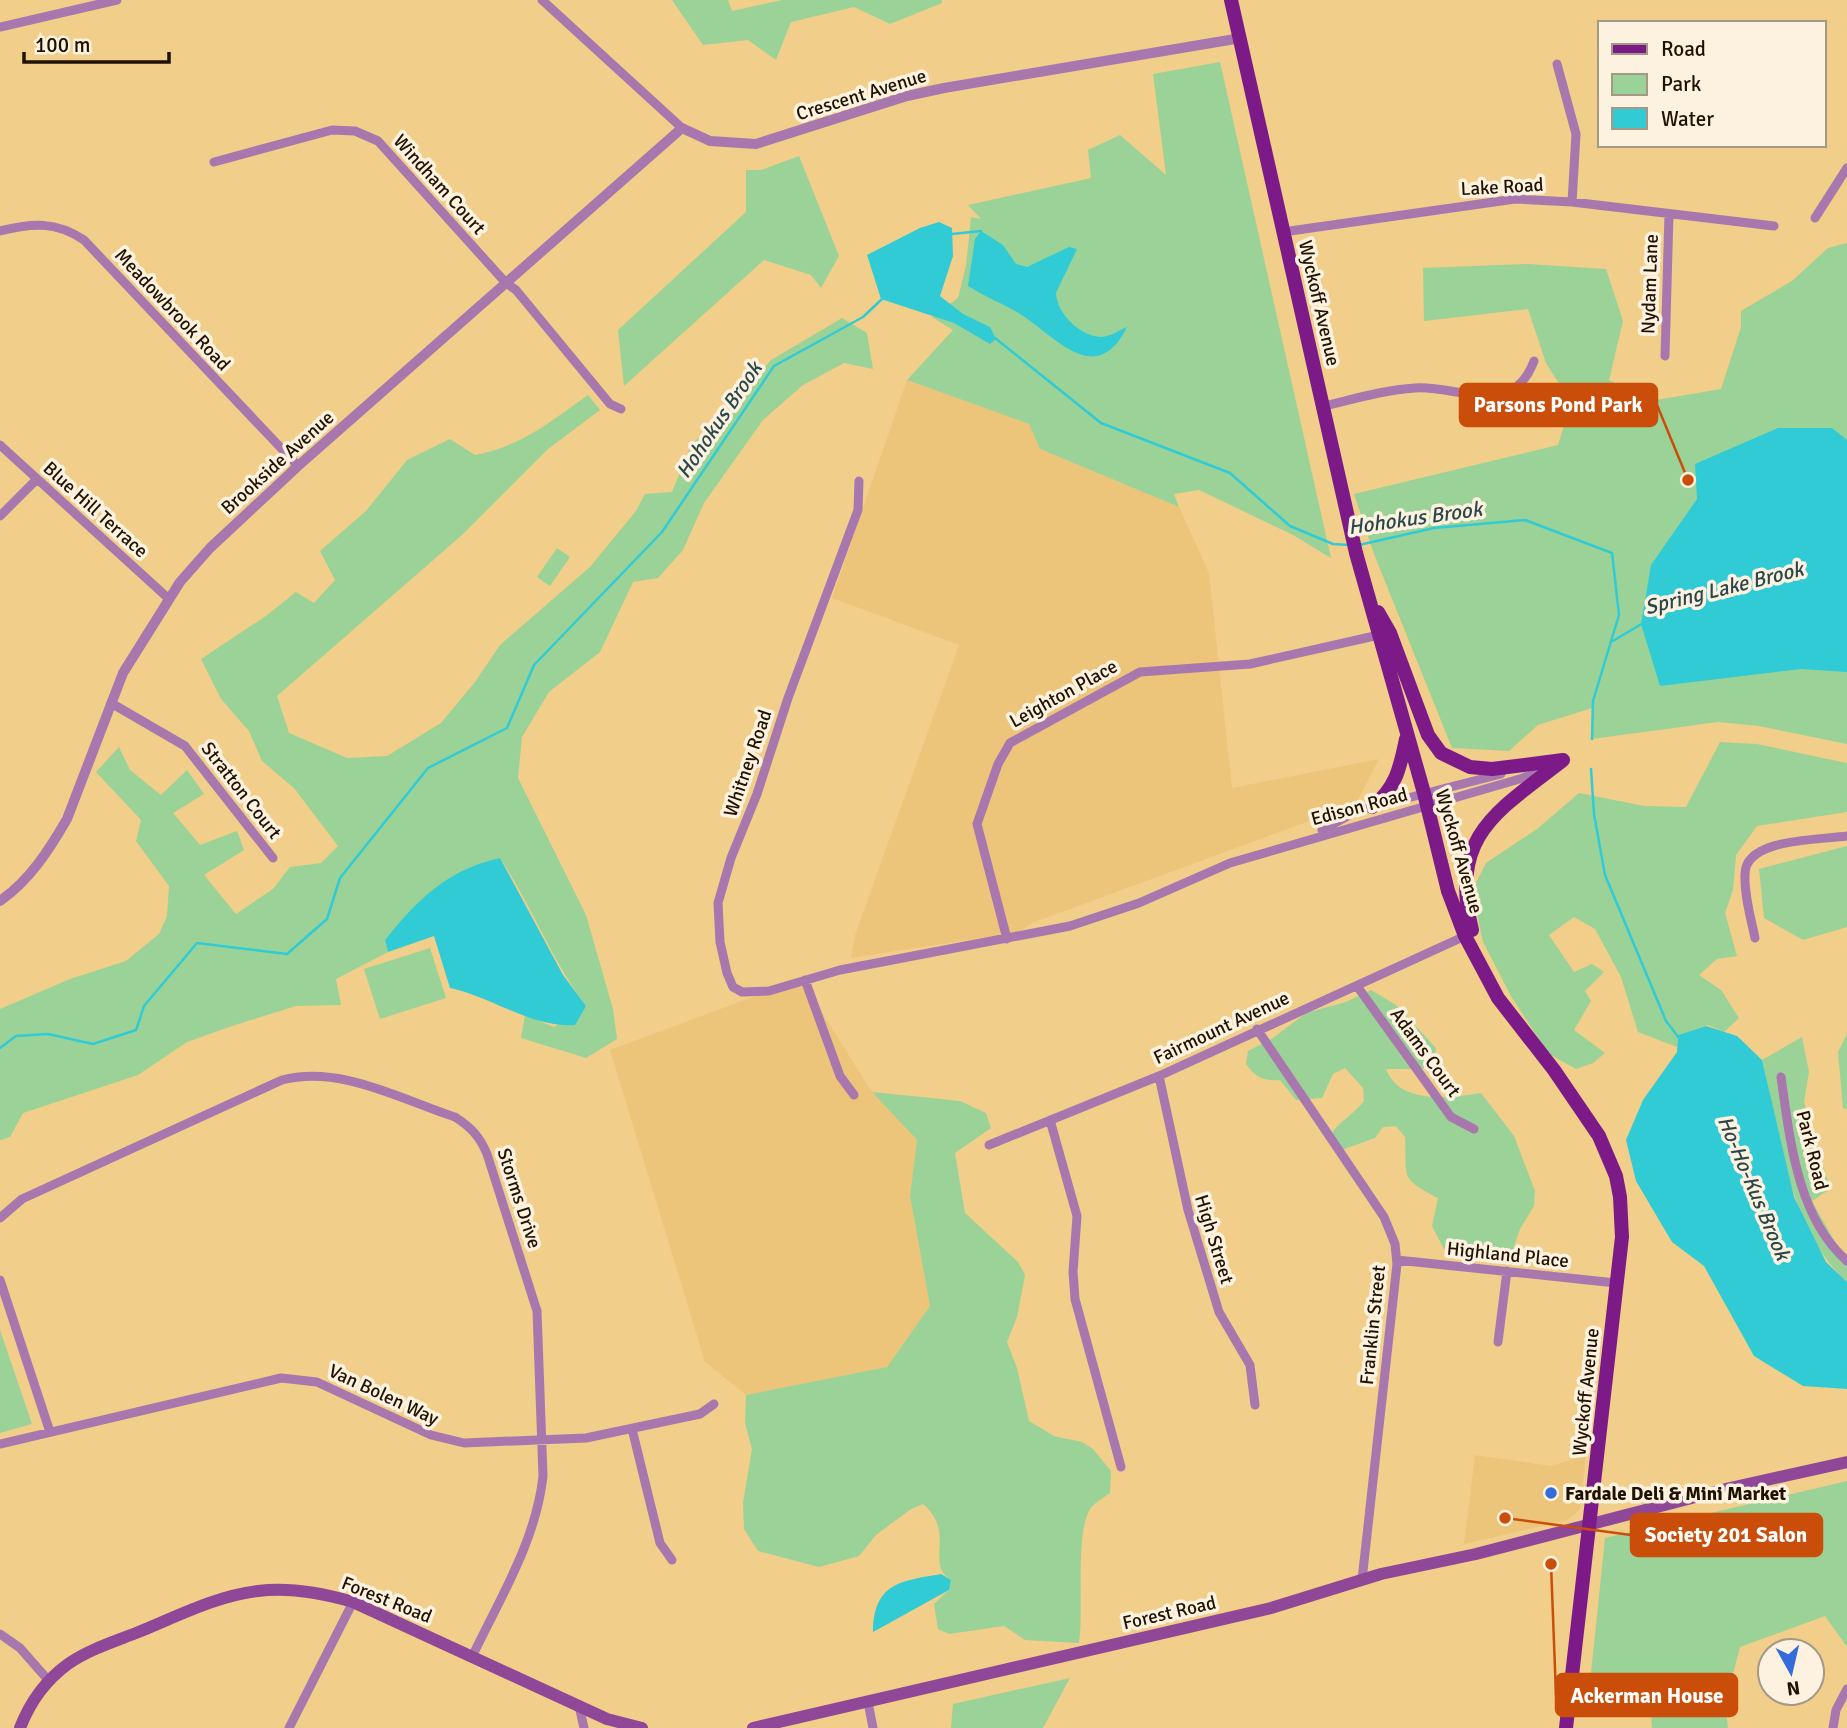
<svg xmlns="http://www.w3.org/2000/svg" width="1847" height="1728" font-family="Signika,sans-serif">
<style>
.built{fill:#edc57a}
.green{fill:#9bd297}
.water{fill:#31cbd6}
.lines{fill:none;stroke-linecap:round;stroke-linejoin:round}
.stream{stroke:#31cbd6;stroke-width:2.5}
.minor{stroke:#a777ad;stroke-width:9}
.tertiary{stroke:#a777ad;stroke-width:10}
.secondary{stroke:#8f4798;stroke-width:12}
.primary{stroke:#7c1b88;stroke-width:14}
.poi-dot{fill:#356bda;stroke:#fdf2df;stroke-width:2.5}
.labels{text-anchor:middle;stroke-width:7;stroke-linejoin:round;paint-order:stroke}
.street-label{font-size:19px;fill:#1f1200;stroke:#fdf2df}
.poi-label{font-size:19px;font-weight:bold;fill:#1f1200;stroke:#fdf2df;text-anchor:start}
.water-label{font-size:21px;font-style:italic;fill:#2a484b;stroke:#fdf2df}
.leader{fill:none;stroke:#ca4e0a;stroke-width:2.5}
.callout-dot{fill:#ca4e0a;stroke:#fdf2df;stroke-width:2.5}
.callout{fill:#ca4e0a;stroke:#ca4e0a;stroke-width:2.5}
.callout-label{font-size:21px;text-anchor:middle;font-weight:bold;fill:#fff}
</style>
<rect width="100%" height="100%" fill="#f1ce8a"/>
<path class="built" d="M907 380 1029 424 1040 449 1179 507 1209 573 1232 788 1379 759 1356 804 1032 923 1019 932 851 958 855 935 959 645 832 598Z
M801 979 872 1092 917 1140 910 1196 930 1306 887 1367 746 1395 705 1362 610 1050Z
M1475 1455 1552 1466 1586 1455 1580 1509 1568 1520 1464 1544Z"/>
<path class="green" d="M672 0H728L732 11 782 0H942V3L890 24 854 7 791 22 776 60 748 40 703 45Z
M1220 62 1331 558 1293 535 1199 490 1174 494 1179 507 1040 449 1029 424 907 380 953 330 932 317 958 298 966 266 971 217 981 219 968 205 1091 178 1088 150 1120 135 1166 175 1153 74Z
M799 156 839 256 821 288 811 275 764 260 624 386 618 330 746 212V170H761Z
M1847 243V744L1759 726 1718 722 1592 739V708L1538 725 1509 751 1452 748 1374 554 1354 494 1558 445 1571 403 1546 363 1528 309 1424 321 1423 268 1527 264 1606 269 1623 321 1609 380 1650 401 1721 389 1741 327V311L1792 281 1828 248Z
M842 318 867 333 873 369 844 363 803 385 763 420 704 503 683 550 658 578 633 582 600 652 549 692 522 737 518 778 586 915 613 1009 617 1039 586 1058 521 1038 525 1015 554 1027 586 1006C551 959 532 906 500 858L385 940 388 952 336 979 341 1005 296 1006 235 1025 187 1042 138 1075 23 1113 10 1137 0 1140V1009L70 979 126 961 159 934 167 916 169 886 136 841 141 820 96 772 119 747 130 770 161 795 187 770 204 794 173 813 200 845 237 831 244 850 204 875 236 914 273 889 290 867 321 863 338 846 294 788 262 761 249 731 221 699 201 659 266 616 296 592 314 603 335 580 320 551 366 511 407 460 450 439 475 455C522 446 550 422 588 395L600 410 548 449 462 535 277 696 289 733 347 758 387 756 441 723 475 682 500 645 590 567 636 511 645 494 672 492 691 445 733 405 771 360Z
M557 548 570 557 550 586 537 577Z
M1720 742 1757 744 1847 763V812L1757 826 1736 855 1733 890 1725 913 1737 956 1717 959 1699 975 1721 990 1739 1018 1724 1032 1708 1025 1678 1035 1677 1047 1638 1032 1621 977 1595 929 1574 917 1549 935 1574 972 1592 964 1604 972 1585 991 1591 1001 1574 1030 1605 1053 1593 1063 1576 1069 1549 1054 1512 998 1483 942 1472 891 1486 863 1537 829 1579 793 1644 806 1686 807Z
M1847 846V927L1803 940 1764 918 1759 869Z
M430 948 446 998 380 1019 364 969Z
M1371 990 1396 1005 1436 1048 1434 1062 1423 1069H1386C1400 1105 1449 1098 1481 1093L1514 1136 1535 1191 1534 1206 1520 1229 1511 1255 1469 1257 1444 1249 1432 1226 1438 1198C1399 1178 1407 1178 1405 1137L1396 1126 1383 1127 1375 1138 1339 1151 1328 1142C1334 1123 1352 1117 1364 1101L1363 1088 1345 1068 1333 1074 1322 1098 1296 1100 1280 1080C1263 1081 1256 1078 1246 1064L1248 1051 1273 1038 1306 1013 1346 1002Z
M1847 1034V1109L1843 1108 1838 1052Z
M1802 1037 1809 1072 1804 1102 1830 1189 1812 1201 1847 1263V1282C1788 1228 1780 1135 1762 1060Z
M872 1092 960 1101 986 1113 991 1128 955 1153 965 1213 1018 1262 1025 1275 1017 1317 1007 1342 1017 1368 1029 1421 1054 1436 1082 1442 1093 1449 1111 1471 1110 1493C1103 1498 1092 1504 1089 1511 1075 1538 1084 1609 1079 1643L1025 1640 1004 1626 949 1634 938 1629 934 1604 949 1590 951 1580C924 1563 957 1533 923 1504L911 1509 876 1535 859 1556 819 1567 758 1551 744 1529 743 1503 752 1449 745 1423 746 1395 887 1367 930 1306 910 1196 917 1140Z
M0 1330 32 1424 0 1433Z
M1847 1481V1647L1825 1616 1740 1647 1725 1704 1728 1728H1652L1651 1713 1587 1712 1605 1538Z
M1070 1678 1043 1728H951L953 1704Z"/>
<path class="water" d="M939 222 952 228 953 256 940 296 963 314 990 327 996 339 990 344 954 323 881 299 867 255 920 228Z
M981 231 1003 245 1016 264 1027 267 1069 247 1077 249 1056 293C1057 314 1080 336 1101 337 1109 337 1120 330 1127 327 1095 391 1054 334 1017 312 1001 303 984 296 968 286L975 239Z
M1778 428H1832L1847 440V672L1801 669 1660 686 1641 624 1651 565 1697 499 1695 464Z
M500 858 563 975 586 1006 575 1025C532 1028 492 997 450 988L434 936 388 952 385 940C418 899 447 870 500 858Z
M1706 1026 1737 1036 1762 1060 1794 1197 1826 1262 1847 1282V1389L1803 1386 1754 1356 1704 1266 1672 1242 1636 1181 1626 1140 1643 1100 1677 1052 1678 1035Z
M941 1574 951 1580 949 1590 873 1632C874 1583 900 1581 941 1574Z"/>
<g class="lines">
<path class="stream" d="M952 234 981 231
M995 338 1101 423 1230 473 1290 526 1333 544 1349 545
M1359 545 1434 528 1525 520 1612 553 1619 615 1593 701 1592 739
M1613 641 1643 623
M1591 769 1594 814 1605 875 1666 1021 1679 1038
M0 1048 16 1036 48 1034 93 1044 136 1030 144 1006 197 943 287 954 327 919 340 878 428 768 507 728 534 665 662 532 774 366 863 317 882 299"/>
<path class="minor" d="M542 0 682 128
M0 27 117 0
M1557 64 1576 134 1572 202
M214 162 332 130 355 131 378 141 506 283 516 290 610 404 621 409
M1815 218 1847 168
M0 231C31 223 56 221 84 240L298 466
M1283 232 1515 199 1572 202 1774 226
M1665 356 1669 214
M1324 406C1354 399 1384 390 1415 388 1459 385 1512 420 1534 361
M0 445 169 599
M859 481 858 510 788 698 757 794 731 858 718 903 720 942 727 973 733 987 742 992 769 991 840 970 1070 926 1139 903 1230 863 1523 778 1546 768
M0 516 37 479
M111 703 185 746 273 858
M1322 830 1357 811 1501 774
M1755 938C1751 918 1744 895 1745 874 1745 838 1820 840 1847 836
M1007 939 977 824 998 764 1010 743 1140 672 1250 664 1379 635
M805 980 840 1076 854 1095
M1357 986 1451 1117 1474 1129
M1257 1029 1384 1217 1395 1244 1397 1264 1362 1580
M1159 1076 1188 1210 1219 1312 1250 1365 1255 1405
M1781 1077C1790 1139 1797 1217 1847 1261
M1050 1120 1077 1216 1073 1272 1075 1299 1121 1467
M989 1145 1159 1076 1465 936
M0 1218 22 1199 282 1080C340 1065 400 1099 455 1117 471 1127 480 1137 487 1154L537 1311 543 1476C536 1541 500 1598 472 1657
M1397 1260 1616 1283
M0 1280 50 1432
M1498 1342 1507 1271
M632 1429 660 1543 672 1560
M0 1444 281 1378 317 1382 431 1435 464 1443 586 1438 700 1414 714 1404
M0 1634 20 1648 49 1681
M868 1702 873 1728
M579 1706 584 1728
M289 1728 353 1602
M1833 1728 1836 1710 1847 1689"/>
<path class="tertiary" d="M0 901C30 880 49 850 67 819L123 673 180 582 210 548 298 466 682 128 710 141 756 144 907 96 944 88 1241 38"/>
<path class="secondary" d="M20 1728C30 1702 46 1680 68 1664 88 1650 113 1642 136 1633 176 1617 215 1596 258 1591 290 1587 322 1593 353 1602L607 1719 642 1728
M753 1728 1271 1608 1381 1574 1476 1554 1730 1488 1847 1462"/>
<path class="primary" d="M1231 0 1356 553 1424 793 1448 891 1465 936 1498 998 1554 1070 1599 1136 1616 1176 1620 1197 1622 1237 1566 1728
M1378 612 1390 633 1428 735 1441 753 1470 767 1492 769 1563 760
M1372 807C1396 788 1400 768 1406 739
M1472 930C1449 836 1496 812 1562 761"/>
</g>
<circle class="poi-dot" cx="1551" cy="1493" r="7"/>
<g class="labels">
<g class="street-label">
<text transform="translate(861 94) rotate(-17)" y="7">Crescent Avenue</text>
<text transform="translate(440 184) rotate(48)" y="7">Windham Court</text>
<text transform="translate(1502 186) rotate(-3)" y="7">Lake Road</text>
<text transform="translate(1649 284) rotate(-88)" y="7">Nydam Lane</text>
<text transform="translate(1320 303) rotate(77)" y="7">Wyckoff Avenue</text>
<text transform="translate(173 309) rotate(47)" y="7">Meadowbrook Road</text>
<text transform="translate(277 462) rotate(-42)" y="7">Brookside Avenue</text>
<text transform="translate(96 509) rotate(42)" y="7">Blue Hill Terrace</text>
<text transform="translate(1063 693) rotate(-29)" y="7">Leighton Place</text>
<text transform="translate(747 763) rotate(-71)" y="7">Whitney Road</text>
<text transform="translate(242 790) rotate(52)" y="7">Stratton Court</text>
<text transform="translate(1359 806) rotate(-15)" y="7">Edison Road</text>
<text transform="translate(1460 851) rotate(74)" y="7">Wyckoff Avenue</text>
<text transform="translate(1221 1027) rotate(-25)" y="7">Fairmount Avenue</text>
<text transform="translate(1426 1052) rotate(54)" y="7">Adams Court</text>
<text transform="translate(1813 1150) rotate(76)" y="7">Park Road</text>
<text transform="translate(520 1198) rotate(72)" y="7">Storms Drive</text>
<text transform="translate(1215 1239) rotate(73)" y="7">High Street</text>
<text transform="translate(1508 1254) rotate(6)" y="7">Highland Place</text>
<text transform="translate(1372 1325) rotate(-84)" y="7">Franklin Street</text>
<text transform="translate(1585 1392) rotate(-84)" y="7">Wyckoff Avenue</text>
<text transform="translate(384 1394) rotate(25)" y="7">Van Bolen Way</text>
<text transform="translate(387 1599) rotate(22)" y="7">Forest Road</text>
<text transform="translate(1169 1612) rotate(-13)" y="7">Forest Road</text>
</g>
<g class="poi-label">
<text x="1565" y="1500">Fardale Deli &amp; Mini Market</text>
</g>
<g class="water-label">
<text transform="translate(719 420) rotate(-56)" y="7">Hohokus Brook</text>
<text transform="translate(1415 518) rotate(-8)" y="7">Hohokus Brook</text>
<text transform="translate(1724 588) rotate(-14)" y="7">Spring Lake Brook</text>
<text transform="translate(1754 1188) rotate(67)" y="7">Ho-Ho-Kus Brook</text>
</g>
</g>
<path class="leader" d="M1688 480L1657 405M1505 1518L1631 1535M1551 1564L1556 1695"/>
<g class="callout-dot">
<circle cx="1688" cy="480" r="7"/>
<circle cx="1505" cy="1518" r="7"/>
<circle cx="1551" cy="1564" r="7"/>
</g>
<g class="callout">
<rect x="1460" y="384" width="197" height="42" rx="7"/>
<rect x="1631" y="1514" width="191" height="42" rx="7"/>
<rect x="1556" y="1674" width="181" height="42" rx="7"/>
</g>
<g class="callout-label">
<text x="1558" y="412">Parsons Pond Park</text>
<text x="1726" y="1542">Society 201 Salon</text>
<text x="1647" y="1703">Ackerman House</text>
</g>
<rect x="1598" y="21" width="228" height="126" fill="#fdf2df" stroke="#a49886" stroke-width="2"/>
<rect x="1612" y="44" width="35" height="10" fill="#7c1b88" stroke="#a49886" stroke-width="2"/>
<text x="1661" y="56" font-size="21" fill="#1f1200">Road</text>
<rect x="1612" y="74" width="35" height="21" fill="#9bd297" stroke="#a49886" stroke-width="2"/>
<text x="1661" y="91" font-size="21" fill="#1f1200">Park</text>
<rect x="1612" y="108" width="35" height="21" fill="#31cbd6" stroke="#a49886" stroke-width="2"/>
<text x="1661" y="126" font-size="21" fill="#1f1200">Water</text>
<g transform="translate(1791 1672) rotate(172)"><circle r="33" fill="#fdf2df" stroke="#a49886" stroke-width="2"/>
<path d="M0-5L12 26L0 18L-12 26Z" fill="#356bda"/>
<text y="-10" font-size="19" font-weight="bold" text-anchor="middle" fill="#1f1200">N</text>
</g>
<path d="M24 52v10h145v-10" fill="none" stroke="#1f1200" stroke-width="3.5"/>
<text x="35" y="52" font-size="21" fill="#1f1200" stroke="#fdf2df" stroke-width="5" paint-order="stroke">100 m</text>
</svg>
